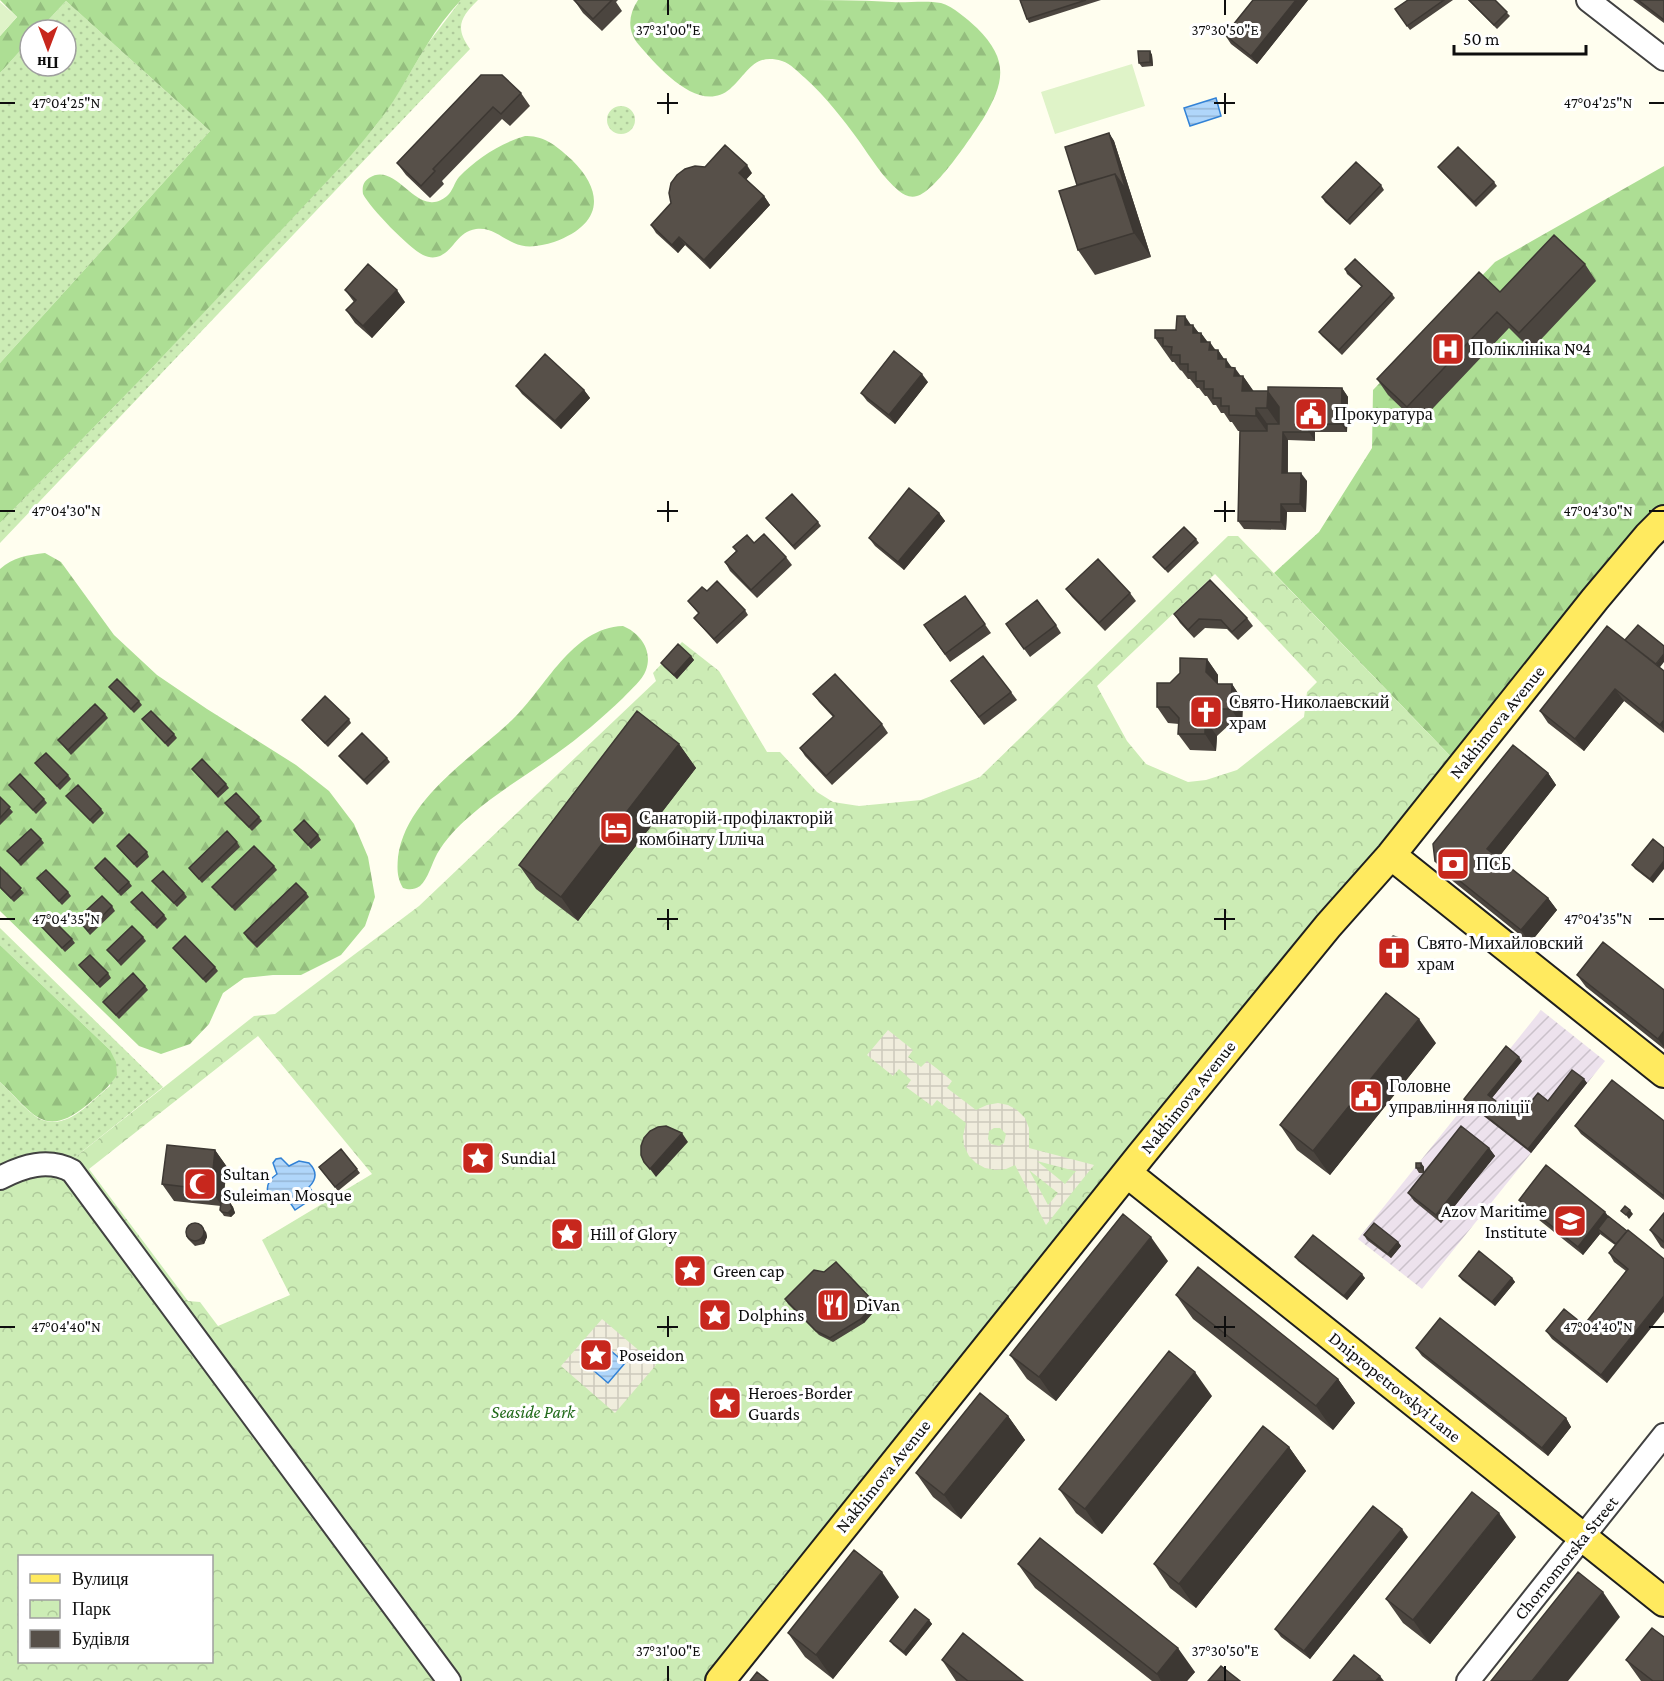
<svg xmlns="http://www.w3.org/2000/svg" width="1664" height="1681" font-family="'Crimson Pro',serif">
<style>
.industrial{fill:url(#industrial-furrows)}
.grass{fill:url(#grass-dots)}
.forest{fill:url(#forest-firs)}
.park{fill:url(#park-crowns);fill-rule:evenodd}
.pitch{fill:#dff3c8}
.plaza{fill:url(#plaza-grid);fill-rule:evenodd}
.water{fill:url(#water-rules);stroke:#3282d6;stroke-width:1.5}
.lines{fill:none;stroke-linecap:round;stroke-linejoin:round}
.minor-casing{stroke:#414141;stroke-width:26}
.major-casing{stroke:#1f1f1f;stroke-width:32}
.minor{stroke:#fff;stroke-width:22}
.major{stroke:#ffea5f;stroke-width:28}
.wall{fill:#4b453f}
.shaded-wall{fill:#3d3833}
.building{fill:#575049;stroke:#3d3833;stroke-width:1.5}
.ticks{fill:none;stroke:#0e0e0e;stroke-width:2}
.labels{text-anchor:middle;stroke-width:6;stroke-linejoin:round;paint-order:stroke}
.poi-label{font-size:18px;fill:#0e0e0e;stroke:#fff;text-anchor:start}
.street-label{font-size:18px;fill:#0e0e0e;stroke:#fff}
.park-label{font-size:18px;font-style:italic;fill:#216a1a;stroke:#fff}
.ticks-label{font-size:15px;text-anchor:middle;fill:#0e0e0e;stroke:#fff;stroke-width:6;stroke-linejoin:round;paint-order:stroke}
</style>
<defs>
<pattern id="industrial-furrows" width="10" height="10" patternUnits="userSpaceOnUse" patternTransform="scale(1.5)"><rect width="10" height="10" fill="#ede2ed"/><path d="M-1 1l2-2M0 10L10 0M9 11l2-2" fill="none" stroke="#cac1ca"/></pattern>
<pattern id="grass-dots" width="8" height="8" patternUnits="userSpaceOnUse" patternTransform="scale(1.5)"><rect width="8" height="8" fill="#ccecb5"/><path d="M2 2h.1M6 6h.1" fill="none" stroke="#aec99a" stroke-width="1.8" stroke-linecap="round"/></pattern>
<pattern id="forest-firs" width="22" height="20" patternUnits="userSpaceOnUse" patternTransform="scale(1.5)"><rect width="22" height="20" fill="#adde94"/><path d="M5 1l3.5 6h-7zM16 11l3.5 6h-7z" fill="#94bd7e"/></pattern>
<pattern id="park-crowns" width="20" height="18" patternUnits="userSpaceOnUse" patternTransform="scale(1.5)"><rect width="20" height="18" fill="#ccecb5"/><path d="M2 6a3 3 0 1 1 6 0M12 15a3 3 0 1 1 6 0" fill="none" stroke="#aec99a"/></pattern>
<pattern id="plaza-grid" width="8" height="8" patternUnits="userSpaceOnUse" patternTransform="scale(1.5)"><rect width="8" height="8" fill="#f0eddd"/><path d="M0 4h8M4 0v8" fill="none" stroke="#cdcabc"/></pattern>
<pattern id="water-rules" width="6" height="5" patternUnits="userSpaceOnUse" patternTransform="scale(1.5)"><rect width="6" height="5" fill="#b0d6fa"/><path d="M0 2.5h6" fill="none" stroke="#96b6d5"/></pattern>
</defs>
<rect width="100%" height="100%" fill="#fffeef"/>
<path class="industrial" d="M1541 1010 1605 1061 1422 1289 1358 1239Z"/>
<path class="grass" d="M461 0H478C461 17 454 27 470 49L0 543V523L150 370 374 128 398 93 426 46Z
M66 1 210 131 0 363V73L30 40V66H66V30H39Z
M607 120a14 14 0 1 1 28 0a14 14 0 1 1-28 0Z
M0 928 163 1087 69 1162 0 1174V1082C11 1092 26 1111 38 1118 66 1133 90 1102 110 1086V1050L0 945Z"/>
<path class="forest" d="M0 0H461C435 27 418 60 399 92 384 117 365 139 346 161L150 370 0 523V363L210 131 66 1 39 30H30V40L0 73V36L17 17Z
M638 0C688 0 739 0 789 0 824 0 858 0 892 2 907 3 926 0 941 3 954 7 967 19 977 28 1009 60 1005 82 983 119 972 136 935 192 917 196 910 198 904 195 899 191 883 178 871 158 859 141 843 119 826 97 805 78 798 72 791 64 782 61 753 52 747 75 730 89 699 115 658 67 639 45 627 31 628 15 638 0Z
M525 136C544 135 558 147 572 160 606 194 601 225 554 242 541 246 526 249 514 243 500 237 492 227 476 229 457 232 455 249 440 256 435 258 429 258 423 255 409 248 370 208 363 194 362 187 363 182 369 178 392 163 410 201 430 202 436 203 442 200 447 196 453 191 454 183 459 177 476 159 501 143 525 136Z
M1664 166V511L1457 763 1274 573 1319 532 1372 448 1373 390 1495 262Z
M45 553 61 562 114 635 157 675 207 709 296 765 329 791 354 824 368 857 375 897 365 926 341 955 301 975H273L244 978 223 993 209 1024 190 1044 161 1054 139 1046 0 911V569C13 557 28 555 45 553Z
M623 626C640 633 653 650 646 670 642 681 631 689 623 698 602 718 580 737 556 754 527 775 497 792 470 816 458 826 445 840 437 854 432 863 428 879 420 886 414 890 409 890 403 888 397 878 397 869 398 857 406 798 472 758 512 720 546 688 571 628 623 626Z
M0 945 110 1050 116 1062 117 1075C109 1087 99 1095 87 1105 44 1140 33 1113 0 1082Z"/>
<path class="park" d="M1228 536H1238L1457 763 720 1681H0V1174L69 1162 254 1016 275 1014 419 906 656 681 653 673 682 642 719 671 767 752H780L817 792 833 802 859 806 921 800 980 777ZM1215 574 1317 682 1307 692 1304 717 1237 770 1206 780 1188 782 1146 764 1127 741 1097 686ZM258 1036 372 1174 262 1240 290 1295 218 1326 200 1302 188 1301 89 1169ZM20 1556H212V1662H20Z"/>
<path class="pitch" d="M0 2 17 17 0 36Z
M1132 64 1145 106 1055 134 1041 92Z"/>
<path class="plaza" d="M888 1030 913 1050 908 1057 921 1067 927 1061 940 1071 952 1081 947 1088 976 1110 987 1105 998 1103 1008 1105 1017 1110 1025 1118 1029 1128V1148L1094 1165 1046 1225 1015 1165 1006 1169 996 1170 985 1168 976 1163 969 1156 964 1146 963 1136 966 1123 937 1100 932 1106 906 1087 911 1080 899 1069 893 1076 867 1055ZM994 1128H1000L1006 1134 1004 1143 999 1146 991 1144 988 1139 989 1131ZM1037 1161 1075 1171H1076L1065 1184ZM1029 1170 1058 1193 1048 1205Z
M602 1319 656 1365 615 1413 561 1366Z"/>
<path class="water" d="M1216 98 1221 116 1190 126 1184 108Z
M281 1158 289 1166 299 1161 309 1163C317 1171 317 1179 309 1187L316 1196 295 1210 289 1201 278 1203C263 1196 265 1182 277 1174L273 1163 276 1159Z
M610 1350 625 1363 608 1383 593 1370Z"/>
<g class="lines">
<g class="minor-casing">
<path id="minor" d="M1588 0 1664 59
M0 1178C23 1166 48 1158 72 1171L449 1681
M1468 1681 1664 1435"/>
</g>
<g class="major-casing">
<path id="major" d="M1391 855 1664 1073
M1127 1173 1664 1602
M720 1681 1141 1155 1328 926 1391 855 1595 599 1648 536 1664 520"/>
</g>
<use href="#minor" class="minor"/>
<use href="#major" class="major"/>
</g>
<path class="wall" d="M574 0H618L616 2 622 11 602 31 583 13Z
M1020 0H1101L1029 23 1027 19Z
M1253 0H1308L1257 64 1231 44 1225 35Z
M1408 0H1453L1410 30 1407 26Z
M1468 0H1495L1510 16 1497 29Z
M1633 0H1664V23Z
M1150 51 1152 55 1153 66 1142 67 1139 63Z
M481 75 521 93 530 106 510 126 502 119 442 181 444 184 430 198 406 175 397 163Z
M1109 133 1114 141 1151 257 1095 275 1078 250 1077 185Z
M1438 167 1494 182 1497 186 1476 207 1441 171Z
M752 173 746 179 764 196 770 205 710 269 685 245 678 253 656 233 651 225 671 203Z
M1381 185 1384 190 1350 225 1325 202 1322 197Z
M1585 264 1596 281 1531 350 1509 328 1418 424 1388 395 1377 379 1500 292Z
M1345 269 1392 294 1395 298 1342 355 1322 336 1319 332 1362 287 1347 274Z
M345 290 405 302 372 338 355 323 346 310 354 302Z
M1191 325 1199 333H1201L1207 342 1216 350H1218L1224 359 1240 376H1243L1253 391H1268L1342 388 1348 397 1347 432H1315V441L1288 440V473L1307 481 1306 512H1287L1286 530 1244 529 1238 521 1240 431H1238L1232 422H1230L1224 413H1221L1216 405H1213L1207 396H1205L1199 388H1197L1190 379H1188L1182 371 1180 370 1174 362H1172L1155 338Z
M928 382 895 424 867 401 861 393Z
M516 386 584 390 590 398 561 429 522 394Z
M939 513 945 521 904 570 875 546 869 538Z
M766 518 818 522 821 526 795 550Z
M1196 539 1199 543 1168 573 1153 557Z
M733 547 786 557 792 565 757 598 730 571 725 562 736 551Z
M1066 589 1130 593 1136 601 1105 631 1072 597Z
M707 591 745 610 748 615 717 644 694 618 699 614 688 601Z
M965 596 991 633 950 662 924 625Z
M1174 614 1247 618 1253 626 1238 640 1227 629 1205 628 1194 638 1180 623Z
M1006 624 1056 625 1061 633 1030 657Z
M691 656 694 660 677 679 664 667 661 663Z
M1207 659 1218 675V684H1232L1243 701 1242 725H1229L1217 736 1216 751 1190 750 1178 734 1179 724 1168 723 1157 707 1170 683Z
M1659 667 1664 671V733L1624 701 1584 751 1548 723 1540 711Z
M951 681 1011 692 1017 700 984 725Z
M109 687 139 701 142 705 134 713Z
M813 694 882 724 888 733 832 785 805 756 800 748 833 717 819 702Z
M105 714 108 718 71 755 58 740Z
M142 719 174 734 177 738 168 747Z
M349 719 351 723 328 747 305 724 302 720Z
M679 744 696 768 578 921 536 889 519 865Z
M339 756 387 758 390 762 367 785 342 760Z
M35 763 68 775 71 779 60 790Z
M192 769 226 784 229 788 218 798Z
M1548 773 1556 785 1498 858 1548 898 1557 910 1530 943 1444 874 1435 861Z
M9 785 44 799 47 803 36 814Z
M66 796 101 809 104 813 93 824Z
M0 797 13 812 0 825Z
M225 803 259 817 262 821 252 831Z
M294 830 318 835 321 840 311 849Z
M41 839 44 843 21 866 7 851Z
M1653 839V883L1635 869 1632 865Z
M237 842 240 847 202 883 189 868Z
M117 846 147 852 149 857 137 868Z
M274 866 277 870 235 911 212 887Z
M0 867 24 893 14 902 0 888Z
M95 868 129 882 132 886 121 896Z
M37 878 68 892 71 896 62 905Z
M152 881 184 893 187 897 177 907Z
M306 893 309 897 257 948 247 938 244 933Z
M131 902 164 915 167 919 157 929Z
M112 906 115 911 90 935 77 919Z
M40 925 72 939 75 943 65 952Z
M143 937 146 941 121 966 107 950Z
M1399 938 1406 948 1397 962 1396 961 1392 966 1390 964 1389 966 1382 960 1379 956Z
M173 948 215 967 218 971 206 983Z
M79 965 108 973 111 978 100 988Z
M1577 975 1664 990V1049L1586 987Z
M145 986 148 990 119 1019 103 1002Z
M1436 1043 1330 1175 1297 1150 1280 1125Z
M1522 1061 1492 1098 1518 1118 1584 1079 1587 1083 1531 1153 1467 1103 1464 1099Z
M1664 1121V1200L1581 1134 1575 1126Z
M1489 1148 1495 1156 1441 1223 1414 1201 1408 1193 1424 1173H1419L1416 1168 1421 1163 1424 1167V1172Z
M215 1150 227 1167 223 1203H230L233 1207 235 1213 231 1217 224 1216 220 1210 221 1206 174 1201 162 1184Z
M357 1169 360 1173 338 1191 322 1171Z
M1519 1200 1605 1212 1608 1216 1664 1259 1607 1383 1552 1339 1546 1331 1584 1325 1626 1271 1614 1262 1609 1253 1615 1245 1600 1234 1583 1255 1524 1208Z
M1664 1213V1249L1661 1247 1650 1230Z
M206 1232 207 1237 204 1244 195 1246 189 1240 186 1236Z
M1364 1235 1398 1242 1401 1246 1391 1258 1367 1240Z
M1295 1257 1365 1278 1347 1300 1298 1261Z
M1168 1261 1056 1401 1027 1379 1010 1355Z
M1459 1276 1512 1278 1515 1282 1495 1306 1462 1280Z
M1176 1295 1338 1379 1355 1403 1333 1430 1193 1319Z
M785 1299 878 1307 864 1323 833 1342 819 1335 788 1304Z
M1416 1348 1566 1418 1571 1427 1548 1456 1422 1356Z
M1212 1396 1102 1534 1076 1513 1059 1489Z
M1008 1416 1025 1440 961 1519 933 1497 916 1473Z
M1289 1447 1306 1471 1196 1608 1170 1588 1154 1564Z
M1408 1537 1310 1659 1281 1637 1275 1629Z
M1516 1537 1430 1644 1403 1623 1386 1599Z
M1018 1564 1195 1672 1187 1681H1152L1035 1588Z
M899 1597 833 1679 805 1657 788 1633Z
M929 1620 932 1624 906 1656 893 1645 890 1641Z
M942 1660 1023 1681H956Z
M1626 1660 1664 1681H1641Z"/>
<path class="shaded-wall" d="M1296 0H1308L1257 64 1251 56Z
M1150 51 1152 55 1153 66 1150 62Z
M1109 133 1114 141 1151 257 1134 233 1115 174Z
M747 165 752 173 745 181 739 173Z
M764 196 770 205 710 269 704 260Z
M679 237 685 245 678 253 672 245Z
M397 290 405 302 372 338 363 326Z
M1185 316 1193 328V325L1201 336V333L1210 345V342L1218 354V350L1226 362V359L1234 371 1235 368 1243 379V376L1260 400 1256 408 1273 432V440L1256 416 1185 325Z
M922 374 928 382 895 424 889 415Z
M1342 388 1348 397 1347 432 1341 424Z
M584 390 590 398 561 429 555 421Z
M1268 391 1285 415 1284 432 1267 408Z
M1309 424 1315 432V441L1309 432Z
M1283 432 1288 440 1287 481 1282 473Z
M1301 473 1307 481 1306 512 1300 504Z
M1281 504 1287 512 1286 530 1281 522Z
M939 513 945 521 904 570 898 562Z
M1664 654V662L1657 671 1654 667Z
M691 656 694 660 677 679 674 675Z
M1207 659 1218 675V689L1206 672Z
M1232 684 1243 701 1242 725 1231 709Z
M1615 689 1624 701 1584 751 1575 739Z
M1205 720 1217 736 1216 751 1205 734Z
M1664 720V730L1660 725Z
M679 744 696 768 578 921 561 897Z
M1548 773 1556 785 1495 862 1487 849Z
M1664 861V869L1653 883 1650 879Z
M1548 898 1557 910 1530 943 1521 930Z
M1403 944 1406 948 1397 962 1394 958Z
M1393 957 1396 961 1392 966 1389 962Z
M1419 1019 1436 1043 1330 1175 1313 1151Z
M1664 1031V1047L1658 1039Z
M1519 1057 1522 1061 1491 1099 1488 1095Z
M1584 1079 1587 1083 1531 1153 1528 1149Z
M682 1133 688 1142 656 1177 650 1169Z
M1489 1148 1495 1156 1441 1223 1436 1215Z
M215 1150 227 1167 222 1206 211 1190Z
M1421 1163 1424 1167V1173L1421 1168Z
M230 1203 233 1207 235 1213 231 1217 228 1213Z
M1630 1210 1633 1214 1629 1219 1626 1215Z
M1605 1212 1611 1220 1598 1229 1600 1234 1583 1255 1578 1247Z
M203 1228 206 1232 207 1237 204 1244 201 1240Z
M1151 1237 1168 1261 1056 1401 1039 1377Z
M1398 1242 1401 1246 1391 1258 1388 1254Z
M1362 1274 1365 1278 1347 1300 1344 1296Z
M1512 1278 1515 1282 1495 1306 1492 1302Z
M1664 1296V1312L1607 1383 1601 1375Z
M875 1303 878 1307 864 1323 861 1319Z
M1195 1372 1212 1396 1102 1534 1085 1509Z
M1338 1379 1355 1403 1333 1430 1316 1406Z
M1008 1416 1025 1440 961 1519 944 1495Z
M1566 1418 1571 1427 1548 1456 1542 1448Z
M1289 1447 1306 1471 1196 1608 1179 1584Z
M1499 1513 1516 1537 1430 1644 1413 1620Z
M1402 1529 1408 1537 1310 1659 1304 1651Z
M882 1572 899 1597 833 1679 816 1655Z
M1603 1592 1620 1617 1568 1681H1532Z
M929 1620 932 1624 906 1656 904 1652Z
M1178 1648 1195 1672 1187 1681H1161L1157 1674Z
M1380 1676 1384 1681H1376Z"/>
<path class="building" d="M574 0H612L593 19Z
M1020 0H1086L1027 19Z
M1253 0H1296L1251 56 1225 35Z
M1408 0H1444L1407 26 1395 9Z
M1469 0H1495L1507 12 1494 25Z
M1638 0H1664V20Z
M1138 51H1150V62L1139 63Z
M481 75H502L521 93 501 114 493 107 433 169 435 171 421 186 397 163Z
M1109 133 1126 190 1115 174 1077 185 1065 147Z
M725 145 747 165 739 173 764 196 704 260 679 237 672 245 651 225 671 203 669 193 671 183 677 175 685 169 695 166 705 167Z
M1458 147 1494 182 1474 202 1438 167Z
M1356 162 1381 185 1347 221 1322 197Z
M1115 174 1134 233 1078 250 1059 191Z
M1554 235 1585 264 1519 333 1497 312 1407 407 1377 379 1479 272 1500 292Z
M1355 259 1392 294 1339 350 1319 332 1362 286 1345 269Z
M368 264 397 290 363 326 346 310 356 300 345 290Z
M1177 316H1185V325H1193V333H1201V342H1210L1209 350H1218V359H1226V367L1235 368 1234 376H1243L1242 391H1268L1267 408H1256V416L1229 415V406H1221V398H1213V389H1204V381H1196V372H1188V364H1180V355H1171L1172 347 1163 346V338H1155V330H1176Z
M894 351 922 374 889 415 861 393Z
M545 354 584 390 555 421 516 386Z
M1268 387 1342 388 1341 424H1309V432H1283L1282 473H1301L1300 504H1281V522L1238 521 1240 431H1267V424H1279V407L1268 392Z
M909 488 939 513 898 562 869 538Z
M792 494 818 522 793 546 766 518Z
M1184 527 1196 539 1165 569 1153 557Z
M764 534 786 557 751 590 725 562 737 551 733 547 747 535 754 543Z
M1098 559 1130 593 1099 623 1066 589Z
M1210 580 1247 618 1232 632 1221 620 1199 619 1188 630 1174 614Z
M717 581 745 610 714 639 694 618 699 613 688 601 702 587 707 591Z
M965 596 985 624 945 654 924 625Z
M1037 600 1056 625 1024 649 1006 624Z
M1638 625 1664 646V654L1656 664 1625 640Z
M1607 626 1664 671V720L1660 725 1615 689 1575 739 1540 711Z
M678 644 691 656 674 675 661 663Z
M983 656 1011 692 979 717 951 681Z
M1180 658 1207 659 1206 672 1218 684H1232L1231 709H1217L1205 720V734H1178L1179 718 1169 707H1157V683H1170L1180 673Z
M835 674 882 724 826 776 800 748 834 716 813 694Z
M117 679 139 701 131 709 109 687Z
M325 696 349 719 325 743 302 720Z
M95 704 105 714 68 750 58 740Z
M151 711 174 734 165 743 142 719Z
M637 711 679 744 561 897 519 865Z
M362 733 387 758 364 780 339 756Z
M1513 745 1548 773 1487 849 1548 898 1521 930 1435 861 1433 844Z
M46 753 68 775 57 786 35 763Z
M202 759 226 784 216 794 192 769Z
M20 774 44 799 33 810 9 785Z
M78 785 101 809 90 820 66 796Z
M236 793 259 817 249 827 225 803Z
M0 797 10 807 0 818Z
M304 820 318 835 308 845 294 830Z
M31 829 41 839 18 861 7 851Z
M227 831 237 842 199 879 189 868Z
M129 834 147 852 134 864 117 846Z
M1653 839 1664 848V861L1650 879 1632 865Z
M254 846 274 866 232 907 212 887Z
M105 858 129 882 118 892 95 868Z
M0 867 21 888 11 898 0 887Z
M46 870 68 892 59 901 37 878Z
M163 871 184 893 174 903 152 881Z
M296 883 306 893 254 943 244 933Z
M142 892 164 915 154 925 131 902Z
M102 896 112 906 88 931 77 919Z
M49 916 72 939 62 948 40 925Z
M132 926 143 937 118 961 107 950Z
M185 936 215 967 203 979 173 948Z
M1393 936 1399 938 1403 944 1394 958 1393 957 1389 962 1387 960 1386 962 1379 956 1382 948Z
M1603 942 1664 990V1031L1658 1039 1577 975Z
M90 955 108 973 97 984 79 965Z
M133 973 145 986 116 1015 103 1002Z
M1386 993 1419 1019 1313 1151 1280 1125Z
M1506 1046 1519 1057 1488 1095 1518 1118 1538 1093 1548 1101 1572 1070 1584 1079 1528 1149 1464 1099Z
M1612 1080 1664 1121V1196L1575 1126Z
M666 1126 682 1133 650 1169 644 1162 641 1155V1146L644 1138 650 1131 658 1127Z
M1461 1126 1489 1148 1436 1215 1408 1193Z
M167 1145 215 1150 211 1190 162 1184Z
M341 1149 357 1169 335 1187 319 1167Z
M1416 1163H1421V1168H1416Z
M1546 1165 1605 1212 1578 1247 1519 1200Z
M227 1201 230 1203 232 1209 228 1213 222 1212 220 1210 221 1203Z
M1625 1206 1630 1210 1626 1215 1621 1211Z
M1664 1213V1242L1650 1230Z
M1123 1214 1151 1237 1039 1377 1010 1355Z
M1608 1216 1627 1231 1616 1244 1598 1229Z
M186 1232a9 9 0 1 1 18 0a9 9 0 1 1-18 0Z
M1374 1223 1398 1242 1388 1254 1364 1235Z
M1628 1230 1664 1259V1296L1601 1375 1546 1331 1564 1309 1584 1325 1628 1269 1609 1253Z
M1313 1235 1362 1274 1344 1296 1295 1257Z
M1479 1251 1512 1278 1492 1302 1459 1276Z
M836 1262 875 1303 861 1319 830 1338 816 1331 785 1299 814 1270 824 1272Z
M1198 1267 1338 1379 1316 1406 1176 1295Z
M1440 1318 1566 1418 1542 1448 1416 1348Z
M1169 1351 1195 1372 1085 1509 1059 1489Z
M980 1393 1008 1416 944 1495 916 1473Z
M1263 1426 1289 1447 1179 1584 1154 1564Z
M1472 1492 1499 1513 1413 1620 1386 1599Z
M1373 1506 1402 1529 1304 1651 1275 1629Z
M1040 1538 1178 1648 1157 1674 1018 1564Z
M854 1550 882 1572 816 1655 788 1633Z
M1578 1572 1603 1592 1532 1681H1491Z
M915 1609 929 1620 904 1652 890 1641Z
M1652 1628 1664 1637V1681H1653L1626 1660Z
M963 1633 1023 1681H968L942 1660Z
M1354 1655 1380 1676 1376 1681H1333Z
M1221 1666 1240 1681H1208Z
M757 1672 768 1681H750Z"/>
<path class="ticks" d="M668 0V15M1225 0V15M668 93V114M1225 93V114M0 103H15M657 103H678M1214 103H1235M1649 103H1664M668 501V522M1225 501V522M0 511H15M657 511H678M1214 511H1235M1649 511H1664M668 909V930M1225 909V930M0 919H15M657 919H678M1214 919H1235M1649 919H1664M668 1316V1337M1225 1316V1337M0 1327H15M657 1327H678M1214 1327H1235M1649 1327H1664M668 1666V1681M1225 1666V1681"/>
<defs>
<g id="hospital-square" transform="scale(1.725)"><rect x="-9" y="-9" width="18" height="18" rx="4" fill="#c7271d" stroke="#fff"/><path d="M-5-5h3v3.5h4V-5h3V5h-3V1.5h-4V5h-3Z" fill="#fff"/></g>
<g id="civic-square" transform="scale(1.725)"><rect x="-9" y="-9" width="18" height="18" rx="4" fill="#c7271d" stroke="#fff"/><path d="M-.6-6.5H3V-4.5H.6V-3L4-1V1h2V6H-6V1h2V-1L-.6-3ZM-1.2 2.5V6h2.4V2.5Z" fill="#fff"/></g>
<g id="church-square" transform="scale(1.725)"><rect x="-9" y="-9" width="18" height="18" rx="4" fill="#c7271d" stroke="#fff"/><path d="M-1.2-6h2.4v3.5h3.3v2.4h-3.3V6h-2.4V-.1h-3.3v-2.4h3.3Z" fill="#fff"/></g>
<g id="hotel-square" transform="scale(1.725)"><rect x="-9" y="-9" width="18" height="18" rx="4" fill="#c7271d" stroke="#fff"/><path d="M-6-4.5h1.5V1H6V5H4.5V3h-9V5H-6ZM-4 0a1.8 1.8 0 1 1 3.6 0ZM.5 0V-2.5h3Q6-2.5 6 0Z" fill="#fff"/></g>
<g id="bank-square" transform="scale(1.725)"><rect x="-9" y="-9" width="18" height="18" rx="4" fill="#c7271d" stroke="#fff"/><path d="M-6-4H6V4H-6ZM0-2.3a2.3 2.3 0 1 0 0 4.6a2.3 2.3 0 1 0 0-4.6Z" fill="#fff"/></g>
<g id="sight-square" transform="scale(1.725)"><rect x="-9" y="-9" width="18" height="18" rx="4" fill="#c7271d" stroke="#fff"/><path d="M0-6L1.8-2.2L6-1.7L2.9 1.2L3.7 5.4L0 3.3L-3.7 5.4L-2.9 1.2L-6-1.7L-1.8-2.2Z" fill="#fff"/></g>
<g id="mosque-square" transform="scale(1.725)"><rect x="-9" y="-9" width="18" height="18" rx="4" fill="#c7271d" stroke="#fff"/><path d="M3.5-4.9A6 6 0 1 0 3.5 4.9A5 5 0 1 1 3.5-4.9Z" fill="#fff"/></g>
<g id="university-square" transform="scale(1.725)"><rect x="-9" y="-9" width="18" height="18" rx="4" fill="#c7271d" stroke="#fff"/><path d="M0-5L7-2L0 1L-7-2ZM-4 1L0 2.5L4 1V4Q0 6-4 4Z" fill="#fff"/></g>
<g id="restaurant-square" transform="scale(1.725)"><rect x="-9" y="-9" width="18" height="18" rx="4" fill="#c7271d" stroke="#fff"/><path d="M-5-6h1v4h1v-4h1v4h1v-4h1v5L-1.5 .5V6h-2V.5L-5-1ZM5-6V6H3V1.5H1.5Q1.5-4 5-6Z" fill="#fff"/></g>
</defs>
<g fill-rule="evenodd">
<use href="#hospital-square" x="1448" y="349"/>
<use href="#civic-square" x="1311" y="414"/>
<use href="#church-square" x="1206" y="712"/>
<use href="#hotel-square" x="616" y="828"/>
<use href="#bank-square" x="1453" y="864"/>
<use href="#church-square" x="1394" y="953"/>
<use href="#civic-square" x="1366" y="1096"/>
<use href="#sight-square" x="478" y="1158"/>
<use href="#mosque-square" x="200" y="1184"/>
<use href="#university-square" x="1570" y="1221"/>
<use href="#sight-square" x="567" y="1234"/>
<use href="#sight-square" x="690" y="1271"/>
<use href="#restaurant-square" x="833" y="1305"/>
<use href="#sight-square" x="715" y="1315"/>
<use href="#sight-square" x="596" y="1355"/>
<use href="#sight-square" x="725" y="1403"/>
</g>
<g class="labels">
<g class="poi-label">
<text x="1471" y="355">Поліклініка №4</text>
<text x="1334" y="420">Прокуратура</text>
<text x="1229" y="708">Свято-Николаевский<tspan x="1229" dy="21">храм</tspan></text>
<text x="639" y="824">Санаторій-профілакторій<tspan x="639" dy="21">комбінату Ілліча</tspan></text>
<text x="1476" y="870">ПСБ</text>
<text x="1417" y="949">Свято-Михайловский<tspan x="1417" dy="21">храм</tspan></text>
<text x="1389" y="1092">Головне<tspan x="1389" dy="21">управління поліції</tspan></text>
<text x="501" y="1164">Sundial</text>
<text x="223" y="1180">Sultan<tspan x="223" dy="21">Suleiman Mosque</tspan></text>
<text x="1547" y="1217" text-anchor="end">Azov Maritime<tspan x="1547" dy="21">Institute</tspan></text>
<text x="590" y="1240">Hill of Glory</text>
<text x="713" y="1277">Green cap</text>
<text x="856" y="1311">DiVan</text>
<text x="738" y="1321">Dolphins</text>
<text x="619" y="1361">Poseidon</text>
<text x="748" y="1399">Heroes-Border<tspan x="748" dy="21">Guards</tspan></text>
</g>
<g class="street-label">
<text transform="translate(1497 722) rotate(-51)" y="6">Nakhimova Avenue</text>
<text transform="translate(1188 1097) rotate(-51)" y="6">Nakhimova Avenue</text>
<text transform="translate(1395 1387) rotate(39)" y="6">Dnipropetrovskyi Lane</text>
<text transform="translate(883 1476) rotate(-51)" y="6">Nakhimova Avenue</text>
<text transform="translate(1566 1558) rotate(-51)" y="6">Chornomorska Street</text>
</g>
<g class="park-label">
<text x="533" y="1418">Seaside Park</text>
</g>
</g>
<g class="ticks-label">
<text x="668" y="35">37°31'00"E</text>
<text x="1225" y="35">37°30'50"E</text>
<text x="1598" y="108">47°04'25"N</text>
<text x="66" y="108">47°04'25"N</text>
<text x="1598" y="516">47°04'30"N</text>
<text x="66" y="516">47°04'30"N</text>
<text x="1598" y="924">47°04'35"N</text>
<text x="66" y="924">47°04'35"N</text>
<text x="1598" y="1332">47°04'40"N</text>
<text x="66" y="1332">47°04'40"N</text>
<text x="668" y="1656">37°31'00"E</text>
<text x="1225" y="1656">37°30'50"E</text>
</g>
<rect x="18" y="1555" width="195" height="108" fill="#ffffff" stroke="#9f9f9f" stroke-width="1.5"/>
<rect x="30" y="1574" width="30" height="9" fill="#ffea5f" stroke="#9f9f9f" stroke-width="1.5"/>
<text x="72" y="1585" font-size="18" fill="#0e0e0e">Вулиця</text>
<rect x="30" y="1600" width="30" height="18" fill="url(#park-crowns)" stroke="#9f9f9f" stroke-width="1.5"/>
<text x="72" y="1615" font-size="18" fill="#0e0e0e">Парк</text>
<rect x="30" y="1630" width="30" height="18" fill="#575049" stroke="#9f9f9f" stroke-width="1.5"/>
<text x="72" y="1645" font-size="18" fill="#0e0e0e">Будівля</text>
<g transform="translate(48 48) rotate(180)"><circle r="28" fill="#ffffff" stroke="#9f9f9f" stroke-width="1.5"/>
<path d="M0-4.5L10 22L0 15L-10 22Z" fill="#c7271d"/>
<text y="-9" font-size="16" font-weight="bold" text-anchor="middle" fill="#0e0e0e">Пн</text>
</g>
<path d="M1454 45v9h132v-9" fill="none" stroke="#0e0e0e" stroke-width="3"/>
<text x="1463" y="45" font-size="18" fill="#0e0e0e" stroke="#ffffff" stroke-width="4.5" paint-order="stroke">50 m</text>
</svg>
